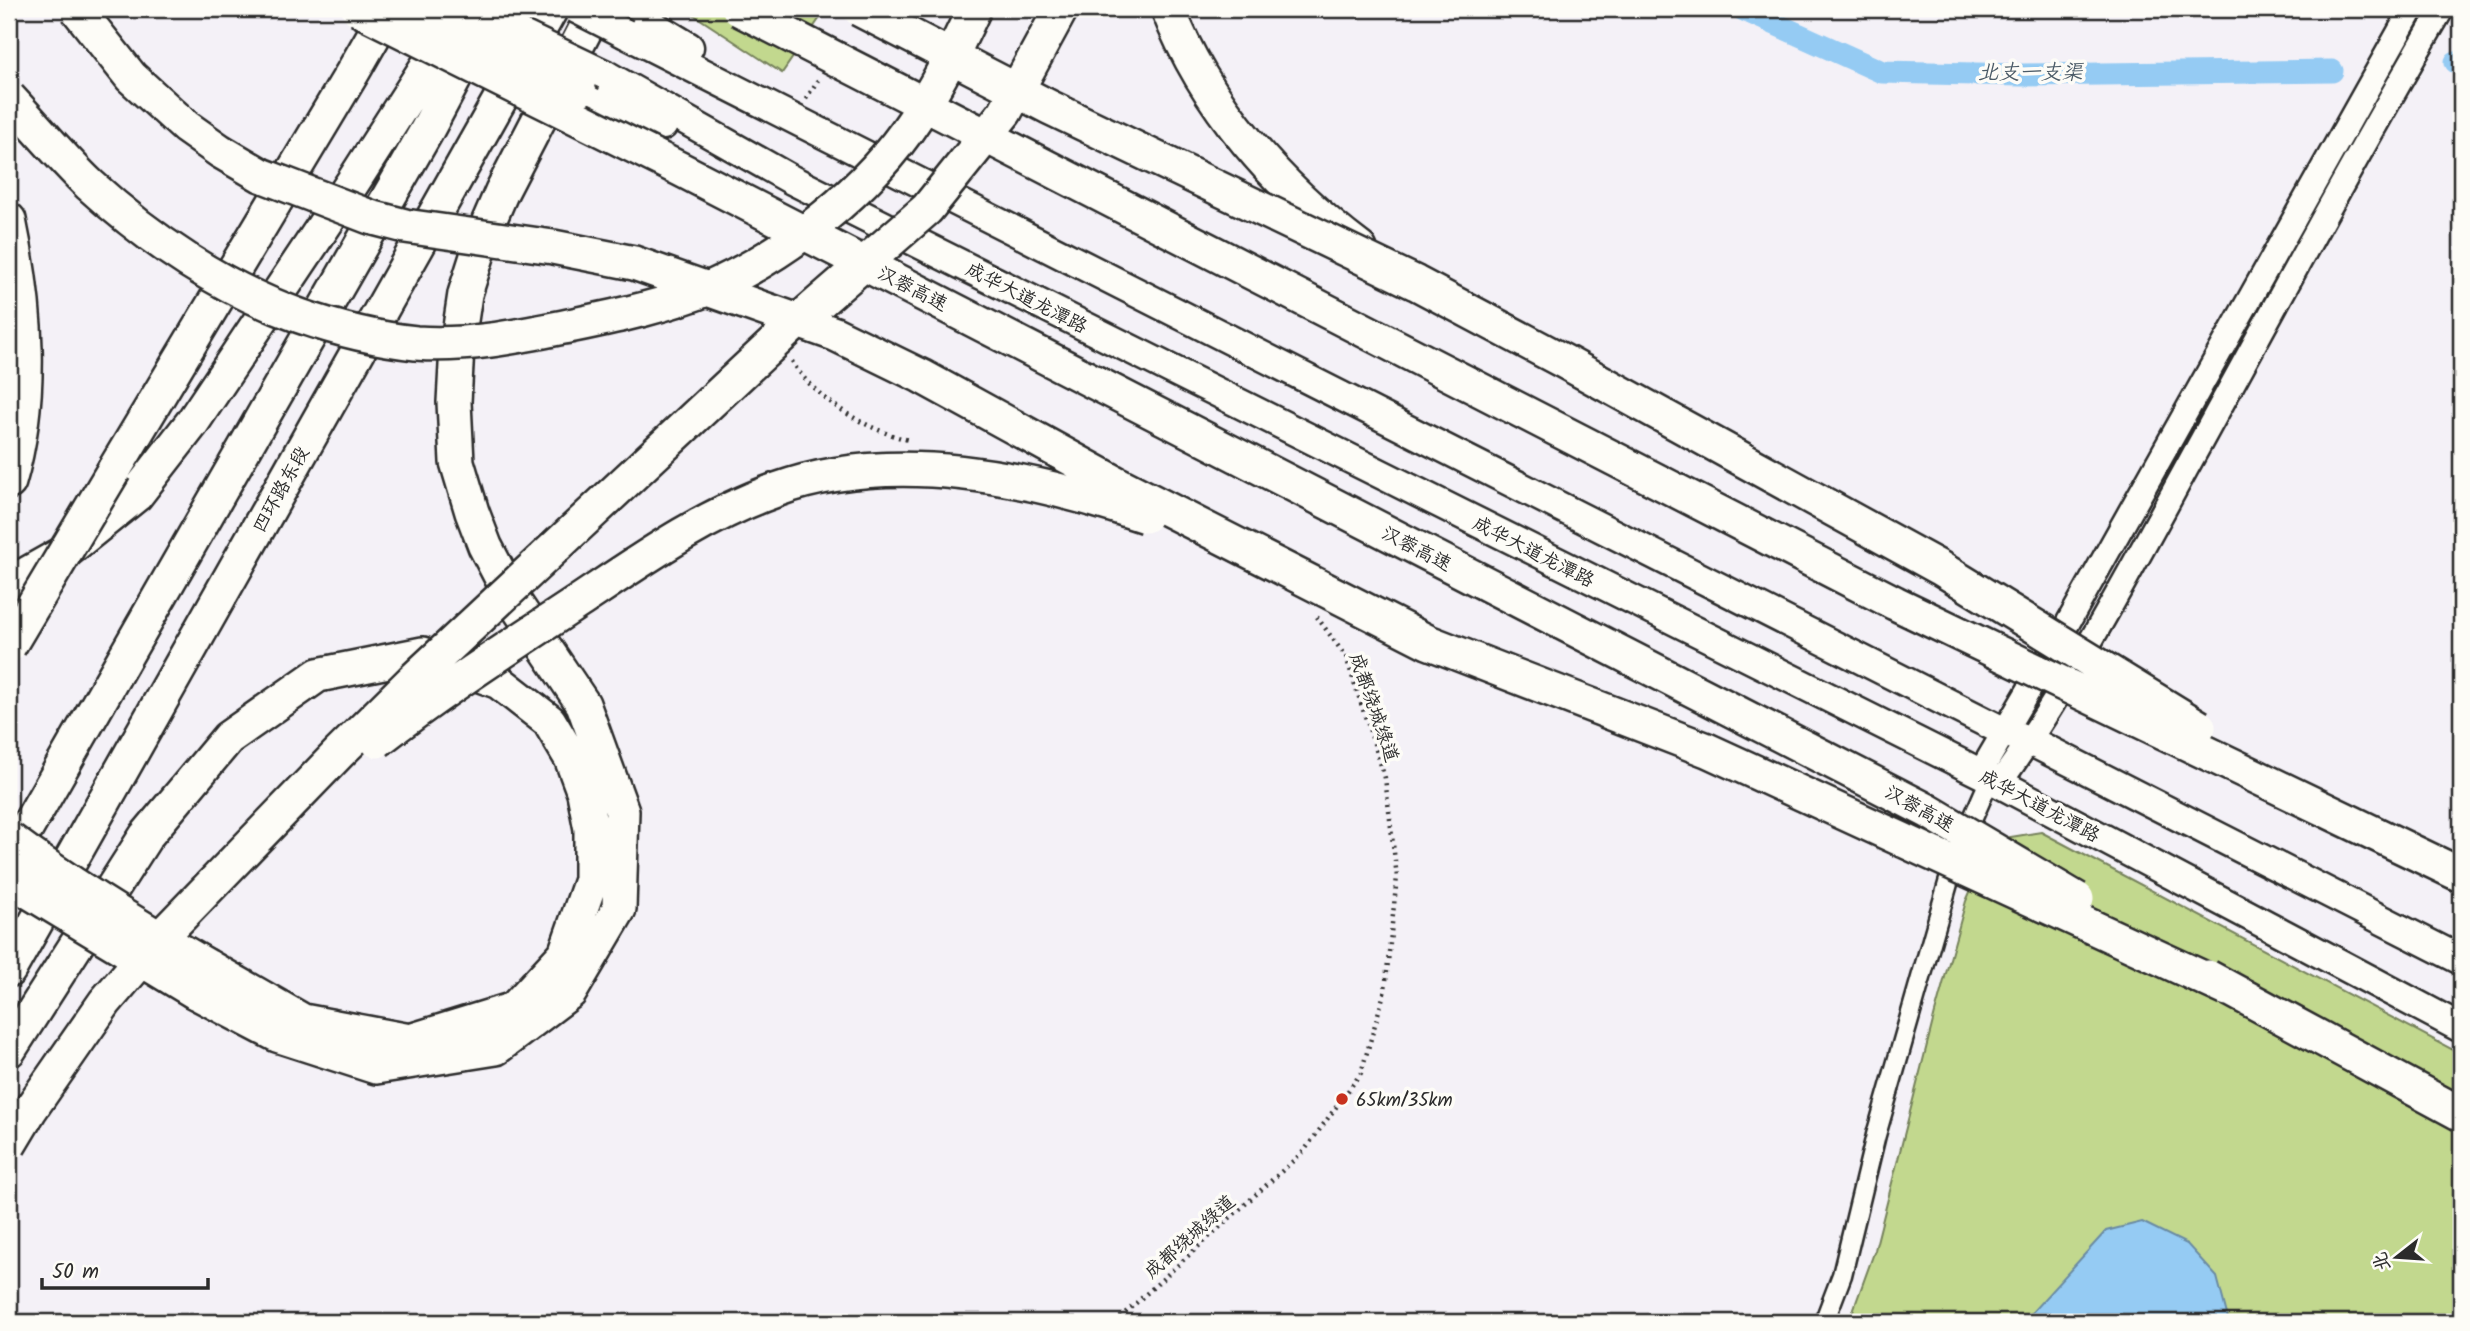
<svg xmlns="http://www.w3.org/2000/svg" width="2470" height="1331" font-family="Kalam,'LXGW WenKai TC',sans-serif">
<style>
.green{fill:#c2d88e;stroke:#76825c;stroke-width:2}
.water{fill:#95cbf3;stroke:#6b8ba3;stroke-width:2}
.lines{fill:none;stroke-linecap:round;stroke-linejoin:round}
.canal{stroke:#95cbf3;stroke-width:23}
.minor-casing{stroke:#2b2b2b;stroke-width:23}
.tertiary-casing{stroke:#2b2b2b;stroke-width:28}
.primary-casing{stroke:#2b2b2b;stroke-width:33}
.motorway-casing{stroke:#2b2b2b;stroke-width:38}
.path{stroke:#2b2b2b;stroke-width:4.5;stroke-dasharray:2 5;stroke-linecap:butt}
.minor{stroke:#fdfcf7;stroke-width:18}
.tertiary{stroke:#fdfcf7;stroke-width:23}
.primary{stroke:#fdfcf7;stroke-width:28}
.motorway{stroke:#fdfcf7;stroke-width:33}
.primary-bridge-casing{stroke:#2b2b2b;stroke-width:33;stroke-linecap:butt}
.motorway-bridge-casing{stroke:#2b2b2b;stroke-width:38;stroke-linecap:butt}
.primary-bridge{stroke:#fdfcf7;stroke-width:28}
.motorway-bridge{stroke:#fdfcf7;stroke-width:33}
.poi-dot{fill:#c8321e;stroke:#fdfcf7;stroke-width:2.5}
.labels{text-anchor:middle;stroke-width:7;stroke-linejoin:round;paint-order:stroke}
.street-label{font-size:19px;fill:#2b2b2b;stroke:#fdfcf7}
.poi-label{font-size:19px;fill:#2b2b2b;stroke:#fdfcf7;text-anchor:start}
.water-label{font-size:21px;font-style:italic;fill:#4b5b67;stroke:#fdfcf7}
</style>
<rect width="100%" height="100%" fill="#f4f1f7"/>
<filter id="ink" filterUnits="userSpaceOnUse"><feTurbulence type="fractalNoise" baseFrequency=".0143" numOctaves="2"/><feDisplacementMap in="SourceGraphic" scale="14" xChannelSelector="R" yChannelSelector="G"/><feConvolveMatrix kernelMatrix="1 2 1 2 8 2 1 2 1" color-interpolation-filters="sRGB"/></filter>
<g filter="url(#ink)">
<path class="green" d="M685 9H826L782 73Z
M2041 832 2461 1054V1322H1849L1875 1250 1935 1013 1966 901 1993 840Z"/>
<path class="water" d="M2142 1222 2187 1244 2217 1277 2229 1322H2023L2106 1231Z"/>
<g class="lines">
<path class="canal" d="M1742 9 1882 72 2022 75 2332 71
M2456 62 2461 61"/>
<g class="minor-casing">
<path id="minor" d="M1824 1322 1842 1275 1876 1135 1955 859 1990 779"/>
</g>
<g class="tertiary-casing">
<path id="tertiary" d="M1980 773 2060 637 2412 9
M1999 784C2070 685 2127 577 2185 471 2270 316 2353 161 2442 9"/>
</g>
<g class="primary-casing">
<path id="primary" d="M626 9 689 47
M626 34 2003 731 2030 741 2461 960
M606 75 792 180 1980 773 2461 1028
M582 91 663 125"/>
</g>
<g class="motorway-casing">
<path id="motorway" d="M1168 9C1205 105 1278 187 1360 249
M9 220C27 307 34 396 9 482
M114 470 354 70 389 9
M9 584 64 553 136 495 192 423 353 182 453 26
M9 859 426 132 477 36
M9 970 551 9
M195 992 277 1035 376 1067 496 1048 570 992 619 909 622 811 583 704 513 600 485 546 472 512 457 462 454 402 457 347 465 294 486 228 502 191 596 9
M9 1050 146 836 228 738 318 675 423 654 499 682 549 721 571 758 584 793 591 829V880L565 954 514 1009 410 1041 303 1021 207 966"/>
</g>
<path class="path" d="M806 99 818 80
M792 361C813 398 868 431 909 440
M1115 1322 1304 1151 1361 1073 1385 990 1397 877 1385 778 1346 657 1317 617"/>
<use href="#minor" class="minor"/>
<use href="#tertiary" class="tertiary"/>
<use href="#primary" class="primary"/>
<use href="#motorway" class="motorway"/>
<g class="primary-bridge-casing">
<path id="primary-bridge" d="M410 9 582 91
M468 9 606 75
M577 9 626 34"/>
</g>
<g class="motorway-bridge-casing">
<path id="motorway-bridge" d="M77 9 131 77 186 127 220 151 261 175 370 217 405 226 553 247 634 263 835 334 921 376 1116 483 1428 642 1707 750 2227 989
M358 9 680 169 1928 811 2077 899
M739 9 1895 603 2461 875
M859 9 1049 107 1416 283 1565 362 1940 568 2199 727
M9 98C36 127 62 158 90 185 150 240 223 289 300 316 337 329 378 339 416 343 467 347 519 336 569 326 617 316 666 306 712 287 788 253 869 189 915 119 938 84 957 46 974 9
M9 646 114 470
M377 741C441 691 510 647 578 602 641 560 703 516 776 490 891 448 1032 477 1145 516
M9 839C72 886 139 927 207 966
M9 876 28 891 195 992
M2208 977 2461 1114
M9 1145 30 1110 105 1002 158 940 339 753 412 681 791 327 927 209 1005 112 1061 9"/>
</g>
<use href="#primary-bridge" class="primary-bridge"/>
<use href="#motorway-bridge" class="motorway-bridge"/>
</g>
</g>
<circle class="poi-dot" cx="1342" cy="1099" r="7"/>
<g class="labels">
<g class="street-label">
<text transform="translate(913 288) rotate(27)" y="7">汉蓉高速</text>
<text transform="translate(1027 297) rotate(27)" y="7">成华大道龙潭路</text>
<text transform="translate(280 489) rotate(-61)" y="7">四环路东段</text>
<text transform="translate(1417 548) rotate(27)" y="7">汉蓉高速</text>
<text transform="translate(1534 551) rotate(27)" y="7">成华大道龙潭路</text>
<text transform="translate(1375 707) rotate(71)" y="7">成都绕城绿道</text>
<text transform="translate(2040 805) rotate(28)" y="7">成华大道龙潭路</text>
<text transform="translate(1920 808) rotate(29)" y="7">汉蓉高速</text>
<text transform="translate(1189 1236) rotate(-42)" y="7">成都绕城绿道</text>
</g>
<g class="poi-label">
<text x="1356" y="1106">65km/35km</text>
</g>
<g class="water-label">
<text x="2030" y="79">北支一支渠</text>
</g>
</g>
<rect width="2470" height="1331" fill="none" stroke="#fdfcf7" stroke-width="35"/>
<rect x="18" y="18" width="2435" height="1296" fill="none" stroke="#2b2b2b" stroke-width="2.5" filter="url(#ink)"/>
<g transform="translate(2397 1257) rotate(253)" stroke="#fdfcf7" stroke-width="5" paint-order="stroke">
<path d="M0-5L12 26L0 18L-12 26Z" fill="#2b2b2b"/>
<text y="-10" font-size="19" font-weight="bold" text-anchor="middle" fill="#2b2b2b">北</text>
</g>
<path d="M42 1278v10h166v-10" fill="none" stroke="#2b2b2b" stroke-width="3.5"/>
<text x="52" y="1278" font-size="21" fill="#2b2b2b" stroke="#fdfcf7" stroke-width="5" paint-order="stroke">50 m</text>
</svg>
